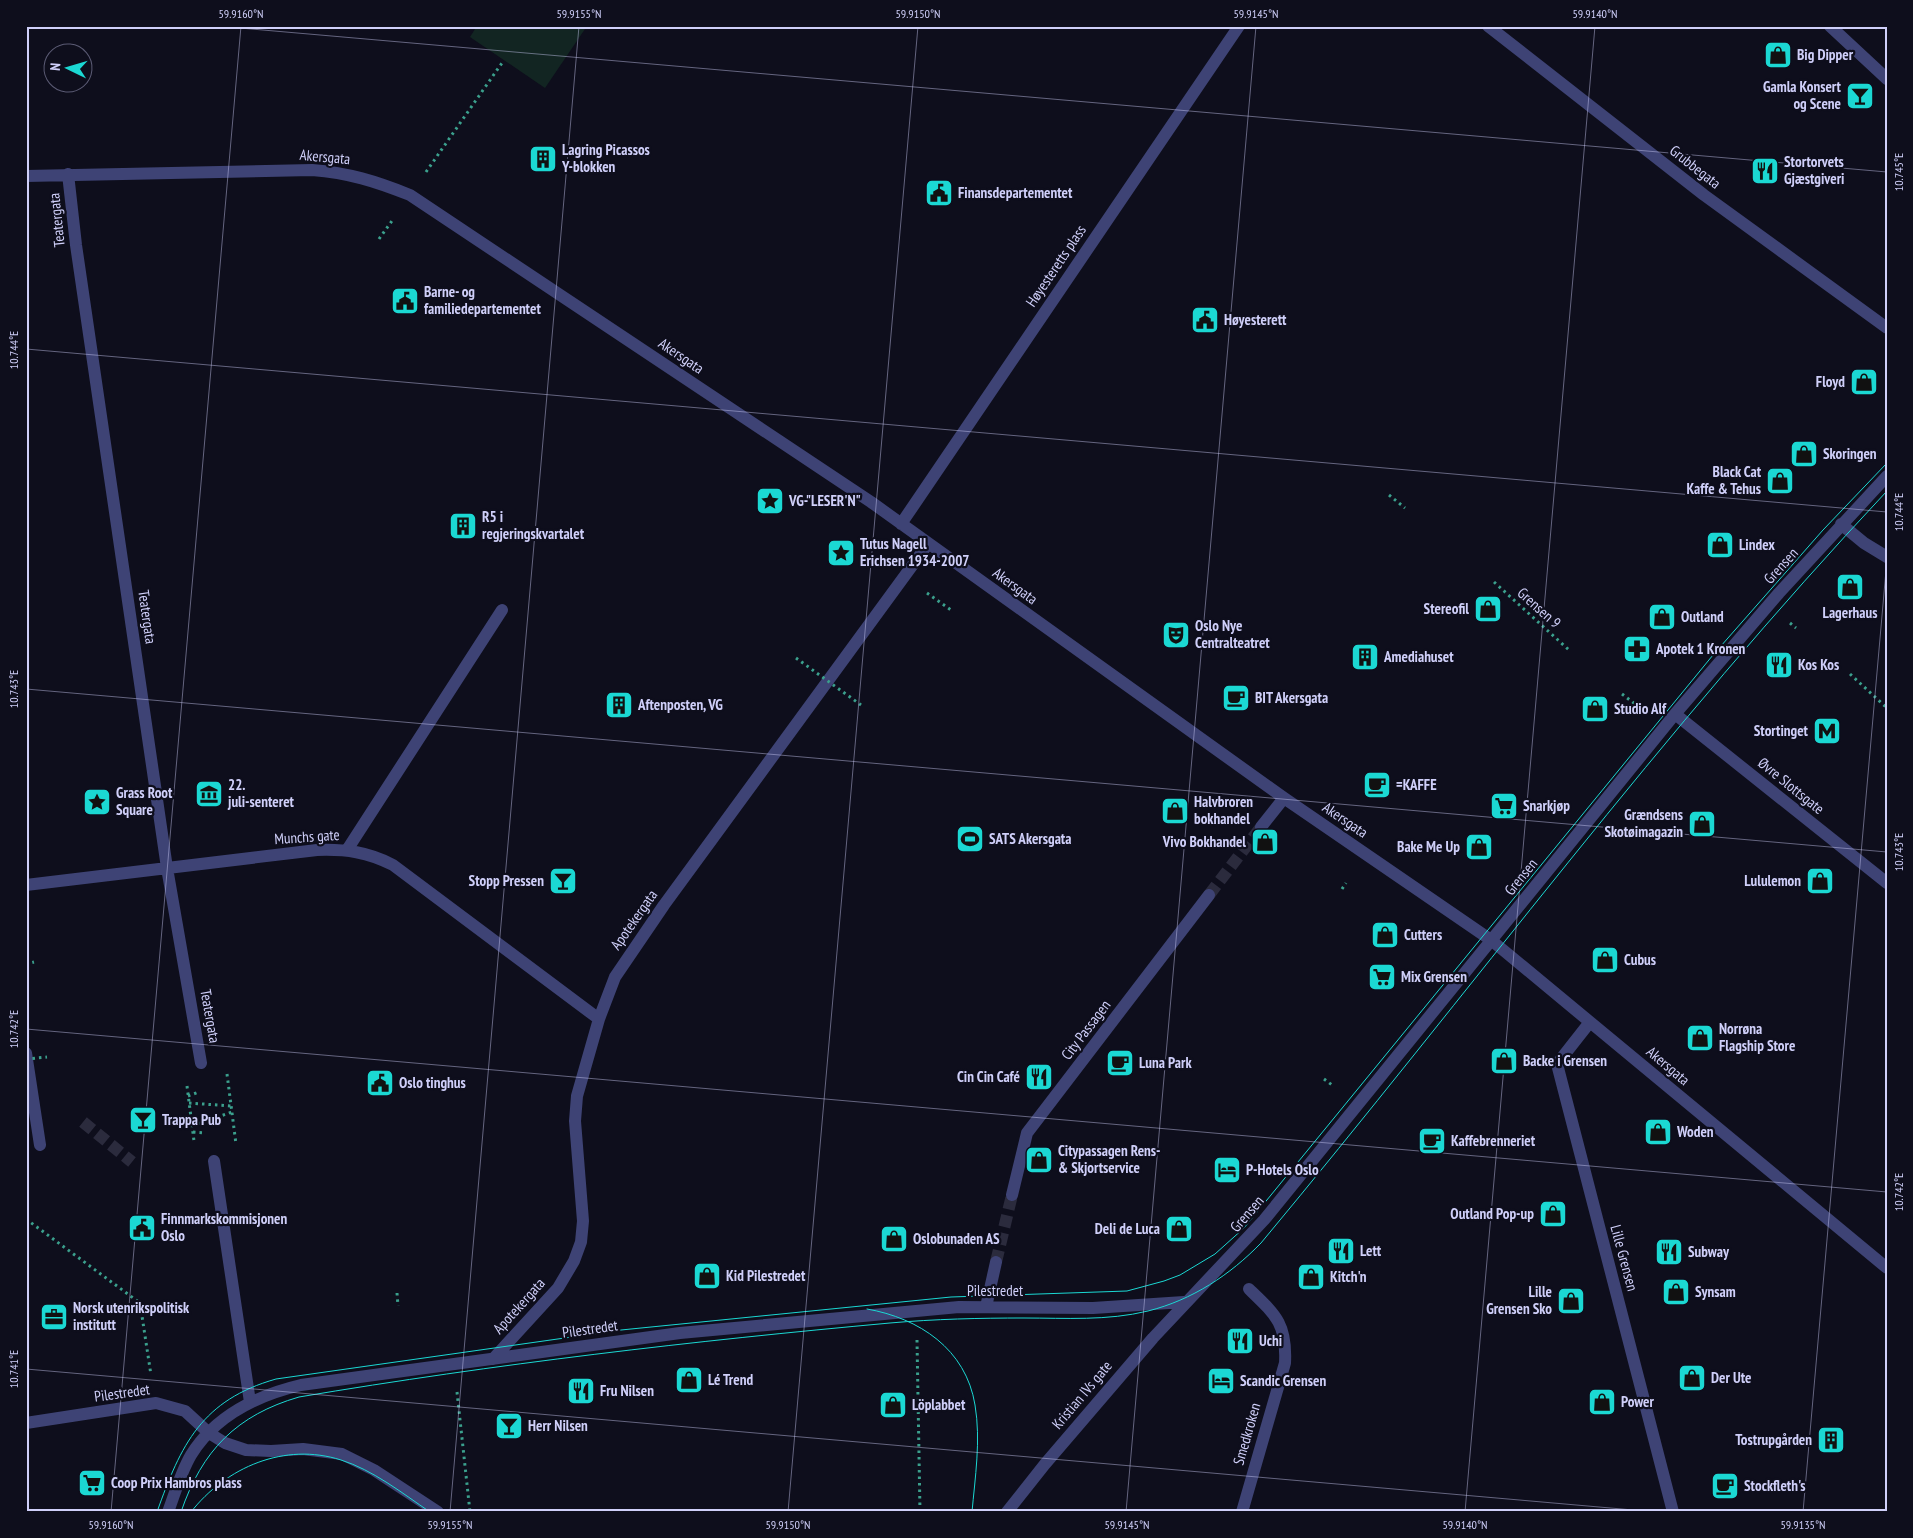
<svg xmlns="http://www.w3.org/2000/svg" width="1913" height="1538" font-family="'PT Sans Narrow',sans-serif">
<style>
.green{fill:#122522}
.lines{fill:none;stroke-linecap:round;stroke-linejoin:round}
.minor-tunnel{stroke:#2b2b3d;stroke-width:12;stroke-dasharray:12 6;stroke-linecap:butt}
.path{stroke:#3ba08d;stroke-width:3;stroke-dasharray:2.5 4;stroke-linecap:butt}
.minor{stroke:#3e4375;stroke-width:12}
.tram{stroke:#1bd8d3;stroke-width:1}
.path-bridge{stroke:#3ba08d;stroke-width:3;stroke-dasharray:2.5 4;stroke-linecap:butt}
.ticks{fill:none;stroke:#cfcff9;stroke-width:1;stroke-opacity:0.45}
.labels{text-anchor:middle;stroke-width:4.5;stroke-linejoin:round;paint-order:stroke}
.poi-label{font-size:15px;font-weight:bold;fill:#cfcff9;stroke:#0e0e1c;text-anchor:start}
.street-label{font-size:15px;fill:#cfcff9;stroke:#0e0e1c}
.neatline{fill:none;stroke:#cfcff9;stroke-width:2}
.ticks-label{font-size:12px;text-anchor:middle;fill:#cfcff9}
</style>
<rect width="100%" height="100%" fill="#0e0e1c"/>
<path class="green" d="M477 26H587L545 88 470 37Z"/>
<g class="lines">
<path class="minor-tunnel" d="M1209 895 1261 827
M83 1122 132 1162
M996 1262 1012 1195"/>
<path class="path" d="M426 172 504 60
M379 239 394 218
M1389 495 1405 508
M1494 582 1569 650
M927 593 951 610
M1790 623 1796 628
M1850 674 1887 708
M1622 694 1643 710
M1342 889 1346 883
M26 964 34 962
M227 1074 236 1144
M1324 1079 1332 1085
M187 1086 194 1141
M188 1096 199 1092
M189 1103 231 1106
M192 1126 232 1112
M193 1132 205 1133
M26 1219 140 1303 151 1375
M397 1293 398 1306
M917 1340 920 1512
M457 1392 470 1512"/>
<path class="minor" d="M1488 26 1704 195 1887 328
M1830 26 1887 79
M68 174 76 245 167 868 201 1063
M26 176 312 170C349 173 375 181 410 195L871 502 1284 798 1491 940 1887 1268
M901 524 1239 26
M1841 524 1864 543 1887 557
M1675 714 1887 883
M1261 827 1284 798
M347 850 502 610
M26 885 317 850C346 849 368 852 393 865L599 1019
M1590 1022 1557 1064 1673 1512
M26 1053 40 1145
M214 1161 250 1402
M1012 1195 1027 1133 1209 895
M986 1307 996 1262
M493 1359 558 1288 574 1261 581 1242 583 1221 575 1121 577 1096 599 1019 615 977 664 905 928 544
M26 1423 156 1403 185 1411 209 1433 225 1443 246 1450 271 1451 303 1449 342 1454 374 1470 438 1512
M168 1512C175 1493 181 1472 191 1455 215 1416 258 1395 301 1385L680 1333 959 1307 1093 1308 1184 1302
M1007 1512 1045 1464 1153 1338 1264 1220 1675 714 1779 593 1887 476
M1242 1512 1285 1363C1287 1324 1276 1315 1249 1289"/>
<path class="tram" d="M867 1309C919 1318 966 1349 975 1405 981 1440 975 1478 972 1512
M157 1512C181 1444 202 1400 276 1379L621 1330 951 1297 1127 1291 1164 1281 1180 1275 1215 1254 1244 1228 1713 655 1823 530 1887 463
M181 1512C202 1450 237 1415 299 1397 495 1364 693 1341 890 1323 935 1319 980 1318 1024 1318 1066 1318 1107 1321 1148 1311 1192 1300 1230 1275 1261 1243 1470 992 1663 729 1887 491
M191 1512C226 1467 285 1442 341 1460 373 1470 402 1493 430 1512"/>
<path class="path-bridge" d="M796 658 861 705
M26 1059 47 1057"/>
</g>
<path class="ticks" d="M217 26 1887 172M26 349 1887 512M26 689 1887 852M26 1029 1887 1192M26 1369 1656 1512M111 1512 241 26M450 1512 579 26M788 1512 918 26M1126 1512 1256 26M1465 1512 1595 26M1803 1512 1887 559"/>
<defs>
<g id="shop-square" transform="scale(1.4375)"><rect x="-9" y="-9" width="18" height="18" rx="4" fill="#1bd8d3" stroke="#0e0e1c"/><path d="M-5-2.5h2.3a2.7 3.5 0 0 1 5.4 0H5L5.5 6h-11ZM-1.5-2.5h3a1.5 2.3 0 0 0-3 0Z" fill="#111"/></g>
<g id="bar-square" transform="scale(1.4375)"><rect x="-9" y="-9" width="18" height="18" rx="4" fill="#1bd8d3" stroke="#0e0e1c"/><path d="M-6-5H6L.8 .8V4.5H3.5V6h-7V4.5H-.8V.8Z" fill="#111"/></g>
<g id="building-square" transform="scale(1.4375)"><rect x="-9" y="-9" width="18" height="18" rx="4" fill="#1bd8d3" stroke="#0e0e1c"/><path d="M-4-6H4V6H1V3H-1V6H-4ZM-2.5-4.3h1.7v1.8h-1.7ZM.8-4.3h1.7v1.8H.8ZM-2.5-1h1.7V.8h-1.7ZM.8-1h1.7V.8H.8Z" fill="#111"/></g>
<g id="restaurant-square" transform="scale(1.4375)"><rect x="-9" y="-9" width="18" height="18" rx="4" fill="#1bd8d3" stroke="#0e0e1c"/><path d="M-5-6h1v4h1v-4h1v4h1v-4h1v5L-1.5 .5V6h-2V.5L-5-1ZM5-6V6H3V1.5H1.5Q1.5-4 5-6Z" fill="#111"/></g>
<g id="civic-square" transform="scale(1.4375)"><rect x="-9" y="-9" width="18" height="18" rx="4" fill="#1bd8d3" stroke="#0e0e1c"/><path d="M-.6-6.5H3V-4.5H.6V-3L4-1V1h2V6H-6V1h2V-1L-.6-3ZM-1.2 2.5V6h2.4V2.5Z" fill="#111"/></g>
<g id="sight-square" transform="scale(1.4375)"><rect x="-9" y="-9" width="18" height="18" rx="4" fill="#1bd8d3" stroke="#0e0e1c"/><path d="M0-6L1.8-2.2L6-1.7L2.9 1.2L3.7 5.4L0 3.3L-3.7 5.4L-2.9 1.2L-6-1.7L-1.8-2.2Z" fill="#111"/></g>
<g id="theatre-square" transform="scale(1.4375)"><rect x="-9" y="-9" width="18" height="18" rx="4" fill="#1bd8d3" stroke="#0e0e1c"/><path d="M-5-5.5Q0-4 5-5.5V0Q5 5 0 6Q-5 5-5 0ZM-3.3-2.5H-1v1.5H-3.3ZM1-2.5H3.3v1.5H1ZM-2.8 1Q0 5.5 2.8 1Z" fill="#111"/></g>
<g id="pharmacy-square" transform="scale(1.4375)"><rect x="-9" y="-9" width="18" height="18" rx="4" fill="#1bd8d3" stroke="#0e0e1c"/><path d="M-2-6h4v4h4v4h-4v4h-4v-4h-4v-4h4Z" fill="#111"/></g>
<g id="cafe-square" transform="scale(1.4375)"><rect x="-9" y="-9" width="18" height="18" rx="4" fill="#1bd8d3" stroke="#0e0e1c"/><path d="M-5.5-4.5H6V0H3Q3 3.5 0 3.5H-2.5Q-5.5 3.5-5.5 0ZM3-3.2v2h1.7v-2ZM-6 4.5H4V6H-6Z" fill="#111"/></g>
<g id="metro-square" transform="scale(1.4375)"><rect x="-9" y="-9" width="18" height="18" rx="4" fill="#1bd8d3" stroke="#0e0e1c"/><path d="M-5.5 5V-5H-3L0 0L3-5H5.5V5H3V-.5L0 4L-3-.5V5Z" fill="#111"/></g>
<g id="museum-square" transform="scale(1.4375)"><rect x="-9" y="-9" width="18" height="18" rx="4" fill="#1bd8d3" stroke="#0e0e1c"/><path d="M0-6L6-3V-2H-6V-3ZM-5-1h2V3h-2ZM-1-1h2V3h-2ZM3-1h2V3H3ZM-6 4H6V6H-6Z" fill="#111"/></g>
<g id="supermarket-square" transform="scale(1.4375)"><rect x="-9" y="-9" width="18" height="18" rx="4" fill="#1bd8d3" stroke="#0e0e1c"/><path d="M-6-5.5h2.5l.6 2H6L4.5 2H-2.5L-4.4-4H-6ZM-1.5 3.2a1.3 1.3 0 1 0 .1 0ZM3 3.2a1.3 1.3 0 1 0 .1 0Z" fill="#111"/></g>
<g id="stadium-square" transform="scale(1.4375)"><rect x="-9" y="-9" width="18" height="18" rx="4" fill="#1bd8d3" stroke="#0e0e1c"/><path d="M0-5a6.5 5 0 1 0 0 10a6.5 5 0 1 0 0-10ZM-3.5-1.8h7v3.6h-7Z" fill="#111"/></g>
<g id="hotel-square" transform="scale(1.4375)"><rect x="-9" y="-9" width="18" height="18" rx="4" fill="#1bd8d3" stroke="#0e0e1c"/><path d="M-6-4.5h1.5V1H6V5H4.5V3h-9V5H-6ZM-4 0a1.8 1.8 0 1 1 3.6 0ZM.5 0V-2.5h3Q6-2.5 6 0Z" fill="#111"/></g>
<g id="office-square" transform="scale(1.4375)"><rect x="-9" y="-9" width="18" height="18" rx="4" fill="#1bd8d3" stroke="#0e0e1c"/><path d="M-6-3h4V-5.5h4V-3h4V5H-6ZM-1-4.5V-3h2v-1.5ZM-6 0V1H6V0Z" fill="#111"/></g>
</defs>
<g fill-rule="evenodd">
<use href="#shop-square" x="1778" y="55"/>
<use href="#bar-square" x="1860" y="96"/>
<use href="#building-square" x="543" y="159"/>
<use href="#restaurant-square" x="1765" y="171"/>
<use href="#civic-square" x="939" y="193"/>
<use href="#civic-square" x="405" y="301"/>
<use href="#civic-square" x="1205" y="320"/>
<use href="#shop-square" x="1864" y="382"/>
<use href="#shop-square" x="1804" y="454"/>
<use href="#shop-square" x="1780" y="481"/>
<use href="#sight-square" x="770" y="501"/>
<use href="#building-square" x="463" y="526"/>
<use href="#shop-square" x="1720" y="545"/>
<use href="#sight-square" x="841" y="553"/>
<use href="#shop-square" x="1850" y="587"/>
<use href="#shop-square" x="1488" y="609"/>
<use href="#shop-square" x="1662" y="617"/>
<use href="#theatre-square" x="1176" y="635"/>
<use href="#pharmacy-square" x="1637" y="649"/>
<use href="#building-square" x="1365" y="657"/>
<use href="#restaurant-square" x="1779" y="665"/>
<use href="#cafe-square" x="1236" y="698"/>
<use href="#building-square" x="619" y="705"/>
<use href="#shop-square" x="1595" y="709"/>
<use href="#metro-square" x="1827" y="731"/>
<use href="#cafe-square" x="1377" y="785"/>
<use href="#museum-square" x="209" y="794"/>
<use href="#sight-square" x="97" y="802"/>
<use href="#supermarket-square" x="1504" y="806"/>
<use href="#shop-square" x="1175" y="811"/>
<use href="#shop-square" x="1702" y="824"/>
<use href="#stadium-square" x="970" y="839"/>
<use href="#shop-square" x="1265" y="842"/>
<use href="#shop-square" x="1479" y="847"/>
<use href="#bar-square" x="563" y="881"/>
<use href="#shop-square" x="1820" y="881"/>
<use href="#shop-square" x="1385" y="935"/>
<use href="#shop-square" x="1605" y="960"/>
<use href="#supermarket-square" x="1382" y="977"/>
<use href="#shop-square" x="1700" y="1038"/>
<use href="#shop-square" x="1504" y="1061"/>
<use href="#cafe-square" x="1120" y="1063"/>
<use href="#restaurant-square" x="1039" y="1077"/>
<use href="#civic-square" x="380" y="1083"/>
<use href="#bar-square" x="143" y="1120"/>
<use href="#shop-square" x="1658" y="1132"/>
<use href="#cafe-square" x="1432" y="1141"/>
<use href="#shop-square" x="1039" y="1160"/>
<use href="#hotel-square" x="1227" y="1170"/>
<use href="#shop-square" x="1553" y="1214"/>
<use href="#civic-square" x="142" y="1228"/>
<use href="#shop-square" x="1179" y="1229"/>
<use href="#shop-square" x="894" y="1239"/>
<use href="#restaurant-square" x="1341" y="1251"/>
<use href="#restaurant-square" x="1669" y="1252"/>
<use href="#shop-square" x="707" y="1276"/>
<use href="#shop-square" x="1311" y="1277"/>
<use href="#shop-square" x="1676" y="1292"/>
<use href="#shop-square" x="1571" y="1301"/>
<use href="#office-square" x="54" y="1317"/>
<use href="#restaurant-square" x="1240" y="1341"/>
<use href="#shop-square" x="1692" y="1378"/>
<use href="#shop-square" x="689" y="1380"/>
<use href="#hotel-square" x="1221" y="1381"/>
<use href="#restaurant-square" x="581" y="1391"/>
<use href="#shop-square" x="1602" y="1402"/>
<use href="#shop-square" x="893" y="1405"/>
<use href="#bar-square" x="509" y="1426"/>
<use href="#building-square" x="1831" y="1440"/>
<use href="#supermarket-square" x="92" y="1483"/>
<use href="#cafe-square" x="1725" y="1486"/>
</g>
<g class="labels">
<g class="poi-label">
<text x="1797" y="60">Big Dipper</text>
<text x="1841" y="92" text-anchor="end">Gamla Konsert<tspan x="1841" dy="17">og Scene</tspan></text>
<text x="562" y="155">Lagring Picassos<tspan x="562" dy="17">Y-blokken</tspan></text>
<text x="1784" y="167">Stortorvets<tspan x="1784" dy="17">Gjæstgiveri</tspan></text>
<text x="958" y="198">Finansdepartementet</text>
<text x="424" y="297">Barne- og<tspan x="424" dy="17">familiedepartementet</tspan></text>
<text x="1224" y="325">Høyesterett</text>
<text x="1845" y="387" text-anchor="end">Floyd</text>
<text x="1823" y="459">Skoringen</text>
<text x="1761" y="477" text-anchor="end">Black Cat<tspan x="1761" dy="17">Kaffe &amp; Tehus</tspan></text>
<text x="789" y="506">VG-"LESER'N"</text>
<text x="482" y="522">R5 i<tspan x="482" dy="17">regjeringskvartalet</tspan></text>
<text x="860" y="549">Tutus Nagell<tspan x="860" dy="17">Erichsen 1934-2007</tspan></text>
<text x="1739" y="550">Lindex</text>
<text x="1469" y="614" text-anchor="end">Stereofil</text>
<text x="1850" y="618" text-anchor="middle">Lagerhaus</text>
<text x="1681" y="622">Outland</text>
<text x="1195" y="631">Oslo Nye<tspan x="1195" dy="17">Centralteatret</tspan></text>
<text x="1656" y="654">Apotek 1 Kronen</text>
<text x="1384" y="662">Amediahuset</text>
<text x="1798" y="670">Kos Kos</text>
<text x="1255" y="703">BIT Akersgata</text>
<text x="638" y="710">Aftenposten, VG</text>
<text x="1614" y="714">Studio Alf</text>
<text x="1808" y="736" text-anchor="end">Stortinget</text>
<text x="228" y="790">22.<tspan x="228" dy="17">juli-senteret</tspan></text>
<text x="1396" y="790">=KAFFE</text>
<text x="116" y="798">Grass Root<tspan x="116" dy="17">Square</tspan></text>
<text x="1194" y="807">Halvbroren<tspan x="1194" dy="17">bokhandel</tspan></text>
<text x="1523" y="811">Snarkjøp</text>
<text x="1683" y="820" text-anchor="end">Grændsens<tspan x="1683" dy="17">Skotøimagazin</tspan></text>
<text x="989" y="844">SATS Akersgata</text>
<text x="1246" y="847" text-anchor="end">Vivo Bokhandel</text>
<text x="1460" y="852" text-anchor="end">Bake Me Up</text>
<text x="544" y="886" text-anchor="end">Stopp Pressen</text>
<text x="1801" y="886" text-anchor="end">Lululemon</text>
<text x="1404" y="940">Cutters</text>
<text x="1624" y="965">Cubus</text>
<text x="1401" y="982">Mix Grensen</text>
<text x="1719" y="1034">Norrøna<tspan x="1719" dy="17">Flagship Store</tspan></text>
<text x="1523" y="1066">Backe i Grensen</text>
<text x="1139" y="1068">Luna Park</text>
<text x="1020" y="1082" text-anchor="end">Cin Cin Café</text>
<text x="399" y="1088">Oslo tinghus</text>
<text x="162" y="1125">Trappa Pub</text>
<text x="1677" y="1137">Woden</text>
<text x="1451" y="1146">Kaffebrenneriet</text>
<text x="1058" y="1156">Citypassagen Rens-<tspan x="1058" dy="17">&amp; Skjortservice</tspan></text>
<text x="1246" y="1175">P-Hotels Oslo</text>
<text x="1534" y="1219" text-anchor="end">Outland Pop-up</text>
<text x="161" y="1224">Finnmarkskommisjonen<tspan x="161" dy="17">Oslo</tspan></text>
<text x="1160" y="1234" text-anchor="end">Deli de Luca</text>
<text x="913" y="1244">Oslobunaden AS</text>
<text x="1360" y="1256">Lett</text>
<text x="1688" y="1257">Subway</text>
<text x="726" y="1281">Kid Pilestredet</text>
<text x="1330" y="1282">Kitch'n</text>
<text x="1552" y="1297" text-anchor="end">Lille<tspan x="1552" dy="17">Grensen Sko</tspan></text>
<text x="1695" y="1297">Synsam</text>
<text x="73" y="1313">Norsk utenrikspolitisk<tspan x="73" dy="17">institutt</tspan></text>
<text x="1259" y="1346">Uchi</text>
<text x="1711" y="1383">Der Ute</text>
<text x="708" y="1385">Lé Trend</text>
<text x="1240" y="1386">Scandic Grensen</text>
<text x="600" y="1396">Fru Nilsen</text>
<text x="1621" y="1407">Power</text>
<text x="912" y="1410">Löplabbet</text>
<text x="528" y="1431">Herr Nilsen</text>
<text x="1812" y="1445" text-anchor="end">Tostrupgården</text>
<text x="111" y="1488">Coop Prix Hambros plass</text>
<text x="1744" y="1491">Stockfleth's</text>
</g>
<g class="street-label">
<text transform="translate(325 157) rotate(5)" y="5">Akersgata</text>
<text transform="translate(1695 167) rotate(38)" y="5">Grubbegata</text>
<text transform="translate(57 220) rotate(-96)" y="5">Teatergata</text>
<text transform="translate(1056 266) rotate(-56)" y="5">Høyesteretts plass</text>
<text transform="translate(681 356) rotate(34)" y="5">Akersgata</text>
<text transform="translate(1781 566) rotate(-48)" y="5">Grensen</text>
<text transform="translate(1015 586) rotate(36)" y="5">Akersgata</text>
<text transform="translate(1539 608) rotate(42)" y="5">Grensen 9</text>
<text transform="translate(147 617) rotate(82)" y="5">Teatergata</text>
<text transform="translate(1791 786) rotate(39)" y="5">Øvre Slottsgate</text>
<text transform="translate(1345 820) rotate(34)" y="5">Akersgata</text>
<text transform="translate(307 837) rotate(-4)" y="5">Munchs gate</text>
<text transform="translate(1521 877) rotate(-51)" y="5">Grensen</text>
<text transform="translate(634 920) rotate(-55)" y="5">Apotekergata</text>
<text transform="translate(210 1016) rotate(80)" y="5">Teatergata</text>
<text transform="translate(1086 1030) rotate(-53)" y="5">City Passagen</text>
<text transform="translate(1668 1066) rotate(40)" y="5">Akersgata</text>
<text transform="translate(1247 1214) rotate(-49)" y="5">Grensen</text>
<text transform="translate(1624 1258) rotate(75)" y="5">Lille Grensen</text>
<text x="995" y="1296">Pilestredet</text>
<text transform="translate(519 1306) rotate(-48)" y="5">Apotekergata</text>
<text transform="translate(590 1329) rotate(-8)" y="5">Pilestredet</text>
<text transform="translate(122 1393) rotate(-8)" y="5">Pilestredet</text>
<text transform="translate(1082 1395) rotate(-50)" y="5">Kristian IVs gate</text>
<text transform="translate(1247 1434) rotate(-74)" y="5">Smedkroken</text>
</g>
</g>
<rect width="1913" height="1538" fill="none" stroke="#0e0e1c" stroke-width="55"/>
<g transform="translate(68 68) rotate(275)"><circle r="24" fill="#0e0e1c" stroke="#5b5b74"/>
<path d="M0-4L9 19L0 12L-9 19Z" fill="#1bd8d3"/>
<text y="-8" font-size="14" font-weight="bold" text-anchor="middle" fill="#cfcff9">N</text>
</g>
<rect x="28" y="28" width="1858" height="1482" class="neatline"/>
<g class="ticks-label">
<text x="241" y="18">59.9160°N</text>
<text x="579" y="18">59.9155°N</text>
<text x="918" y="18">59.9150°N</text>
<text x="1256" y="18">59.9145°N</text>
<text x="1595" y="18">59.9140°N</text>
<text transform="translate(1899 172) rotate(-90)" y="4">10.745°E</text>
<text transform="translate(14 350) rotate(-90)" y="4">10.744°E</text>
<text transform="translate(1899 512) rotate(-90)" y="4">10.744°E</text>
<text transform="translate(14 689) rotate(-90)" y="4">10.743°E</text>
<text transform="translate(1899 852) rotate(-90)" y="4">10.743°E</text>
<text transform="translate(14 1029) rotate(-90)" y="4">10.742°E</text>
<text transform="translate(1899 1192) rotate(-90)" y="4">10.742°E</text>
<text transform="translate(14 1369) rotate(-90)" y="4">10.741°E</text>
<text x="111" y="1529">59.9160°N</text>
<text x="450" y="1529">59.9155°N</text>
<text x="788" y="1529">59.9150°N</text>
<text x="1127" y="1529">59.9145°N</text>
<text x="1465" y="1529">59.9140°N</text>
<text x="1803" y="1529">59.9135°N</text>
</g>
</svg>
